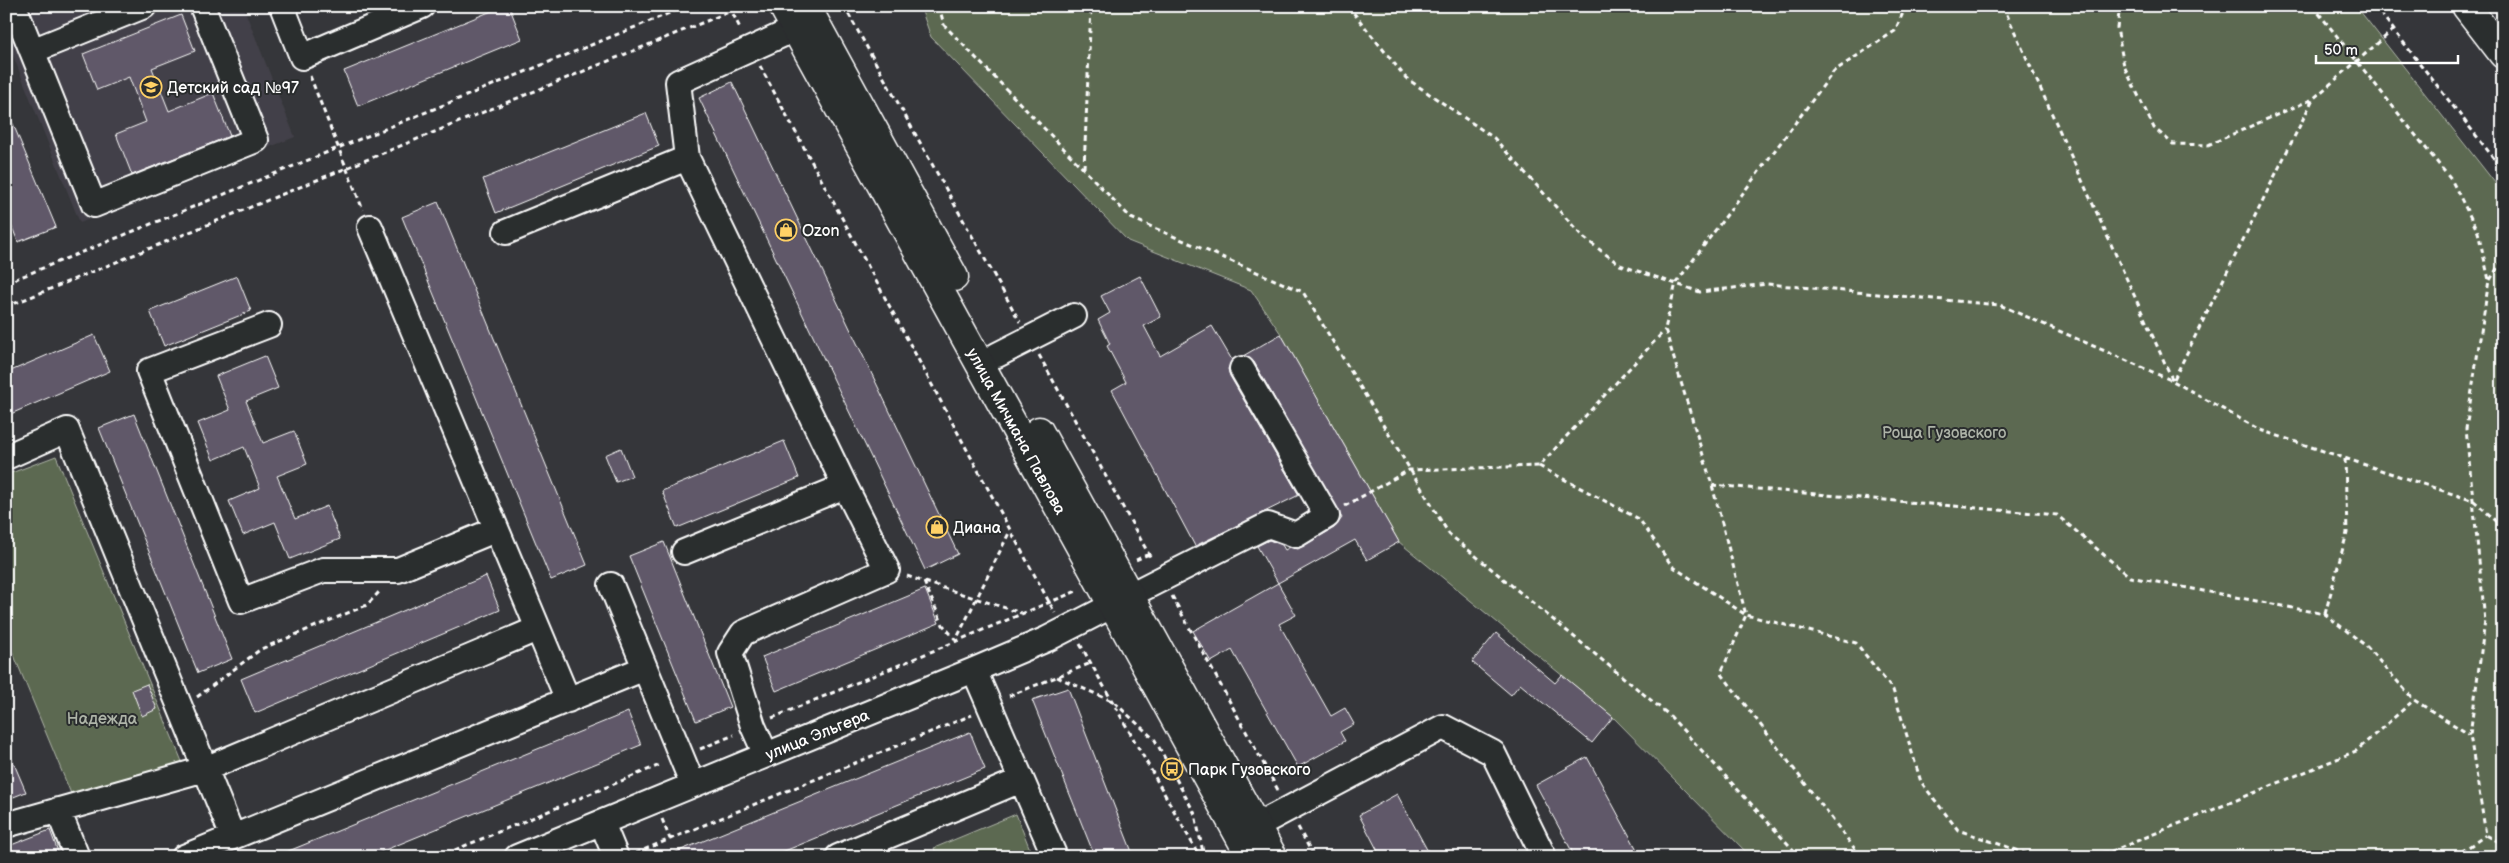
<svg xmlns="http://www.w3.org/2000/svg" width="2509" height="863" font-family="'Balsamiq Sans',sans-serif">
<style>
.built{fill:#424048}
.green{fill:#5c6951;stroke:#aeb4a8}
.building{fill:#615969;stroke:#fff}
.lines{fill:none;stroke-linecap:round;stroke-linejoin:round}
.minor-casing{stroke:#fff;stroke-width:28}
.major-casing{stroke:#fff;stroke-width:31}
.path{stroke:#fff;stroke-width:3;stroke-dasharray:5 4;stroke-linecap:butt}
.minor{stroke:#2a2d2e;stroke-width:24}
.major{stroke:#2a2d2e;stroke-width:28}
.labels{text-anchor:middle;stroke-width:4;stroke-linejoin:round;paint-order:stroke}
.poi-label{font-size:16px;fill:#fff;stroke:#2a2d2e;text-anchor:start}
.street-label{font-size:16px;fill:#fff;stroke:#2a2d2e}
.park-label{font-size:16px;fill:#aeb4a8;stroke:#2a2d2e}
</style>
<rect width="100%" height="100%" fill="#35363a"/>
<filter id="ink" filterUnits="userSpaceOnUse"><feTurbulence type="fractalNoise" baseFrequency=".02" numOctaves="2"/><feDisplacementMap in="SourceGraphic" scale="10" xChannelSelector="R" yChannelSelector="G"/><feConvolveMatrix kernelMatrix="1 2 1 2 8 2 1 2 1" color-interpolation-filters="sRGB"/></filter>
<g filter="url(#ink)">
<path class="built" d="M6 6H243L295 137 80 223 6 38Z"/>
<path class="green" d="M920 6H2356L2503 193V857H1751L1613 717 1399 542 1281 334 1251 290 1128 241 931 37Z
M56 456 183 764 72 796 6 636V475Z
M1016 814 1033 857H937L934 848Z"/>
<path class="building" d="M504 6H509L522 39 358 106 344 71Z
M181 15 195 51 152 68 169 111 213 93 230 136 132 175 116 134 146 122 129 77 97 90 83 54Z
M732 82 958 554 925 570 699 98Z
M6 107 56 227 18 242 6 212Z
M646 113 659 146 496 213 483 179Z
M438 202 587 565 551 580 402 217Z
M237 276 251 311 164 346 150 311Z
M1140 276 1161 317 1144 326 1160 356 1212 326 1232 360 1228 369 1230 376 1299 495 1195 546 1112 390 1126 382 1107 346 1110 344 1098 320 1110 313 1101 296Z
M1281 334 1399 542 1367 560 1355 540 1278 583 1257 546 1269 540 1282 545 1285 550 1290 547 1298 549 1334 528 1342 518 1254 362 1243 356Z
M94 335 110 371 6 416V373Z
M265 356 278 388 246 401 263 443 294 431 307 464 277 476 295 519 327 506 340 539 290 559 275 522 243 535 229 501 260 488 244 447 213 460 198 423 230 410 216 376Z
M134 414 232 659 198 673 99 428Z
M784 441 799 478 677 528 662 491Z
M621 448 632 476 616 482 605 455Z
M664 542 730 707 696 721 629 556Z
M486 576 500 610 255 713 241 679Z
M1278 583 1296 615 1279 624 1331 716 1345 708 1354 724 1340 732 1345 741 1298 767 1232 650 1211 662 1193 631Z
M925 589 939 623 776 691 762 657Z
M1496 633 1555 683 1562 675 1613 717 1592 743 1520 684 1511 695 1472 662Z
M147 684 157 709 142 716 132 690Z
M1068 688 1134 857H1095L1032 700Z
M628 712 641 745 368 857H274Z
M970 732 985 769 770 857H664Z
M6 745 26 792 6 800Z
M1587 757 1641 857H1575L1536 785Z
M1397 794 1431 857H1381L1359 815Z
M50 830 60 857H6V847Z"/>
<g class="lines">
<g class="minor-casing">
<path id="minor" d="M14 6 94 205 256 140 202 6
M282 6 302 57 422 6
M32 51 144 6
M370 227 568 700
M506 232 687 158
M269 325 149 371 241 601 323 570H398L495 530
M997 355 1074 316
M6 457 67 430 233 837
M684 552 845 486
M611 585 693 785
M1130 595 1268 525 1296 535 1327 516 1242 369
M974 670 1055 857
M766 755 753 726 730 653 743 633 887 570 845 486 687 158 678 82 795 29
M58 810 77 857
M602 823 616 857
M6 825 205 769 537 629
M1256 826 1443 727 1493 753 1544 857
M184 857 645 668
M517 857 974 670 1047 639 1113 605
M838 857 1021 780"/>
</g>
<g class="major-casing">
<path id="major" d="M783 6 1251 857
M806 6 954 277
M2466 6 2503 54
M1039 431 1273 857"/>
</g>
<path class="path" d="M729 6 741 30
M844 6 1020 322
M939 6 944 25 1131 218 1303 292 1449 534 1669 715 1800 857
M1348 6 1406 78 1494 138 1583 237 1620 265 1700 292 1767 284 2000 305 2173 381 2260 430 2474 501 2503 527
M2003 6 2173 381 2313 99 2393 30
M2120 6 2117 28 2124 66 2154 128 2173 144 2208 145 2313 99
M2313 6 2452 181 2478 232 2489 280 2466 429 2485 621 2470 735 2486 835 2503 844
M2375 6 2503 170
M760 66 1055 613
M310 76 363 210
M1084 168 1091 6
M2490 280 2503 259
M6 283 687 6
M6 307 731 11
M1039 355 1152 560
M1539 466 1639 519 1672 566 1746 615 1856 643 1893 690 1921 782 1958 830 2034 856 2110 852 2356 751 2414 700
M1712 485 2057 515 2130 577 2325 614 2366 646 2414 700 2470 735
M1345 506 1409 470 1539 466 1665 330
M1136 560 1149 554
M907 576 924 582 943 625 956 640 1010 531
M925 582 1021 613
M1172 596 1278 790
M2325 614 2347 533 2345 458
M1080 644 1200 857
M1057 677 1114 702 1155 740 1195 814 1204 857
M1009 696 1091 663
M197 697 261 649 367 605 380 591
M772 718 1079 590
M700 749 734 735
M662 819 670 839
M1298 827 1314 857
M636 853 972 715
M438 857 662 764
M1861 857 1721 673 1746 615 1712 485 1665 329 1676 283 1834 71 1895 31 1906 6
M2100 857 2107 853
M2454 857 2486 835"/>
<use href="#minor" class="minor"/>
<use href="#major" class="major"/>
</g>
</g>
<defs>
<g id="school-ring" transform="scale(1.125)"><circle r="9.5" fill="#2a2d2e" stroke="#ffd166" stroke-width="1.5"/><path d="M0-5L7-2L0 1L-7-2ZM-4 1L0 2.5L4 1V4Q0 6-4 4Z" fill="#ffd166"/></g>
<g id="shop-ring" transform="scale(1.125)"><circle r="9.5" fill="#2a2d2e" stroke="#ffd166" stroke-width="1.5"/><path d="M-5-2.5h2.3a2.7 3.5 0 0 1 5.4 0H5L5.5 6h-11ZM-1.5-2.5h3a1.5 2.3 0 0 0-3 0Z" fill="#ffd166"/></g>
<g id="bus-ring" transform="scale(1.125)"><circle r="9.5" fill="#2a2d2e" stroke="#ffd166" stroke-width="1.5"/><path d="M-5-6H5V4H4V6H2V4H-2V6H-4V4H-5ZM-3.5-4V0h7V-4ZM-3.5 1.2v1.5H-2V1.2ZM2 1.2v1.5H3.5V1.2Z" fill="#ffd166"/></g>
</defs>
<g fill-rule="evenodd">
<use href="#school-ring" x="151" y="87"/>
<use href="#shop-ring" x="786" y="230"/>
<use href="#shop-ring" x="937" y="527"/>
<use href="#bus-ring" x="1172" y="769"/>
</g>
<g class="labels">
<g class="poi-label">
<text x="167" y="93">Детский сад №97</text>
<text x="802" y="236">Ozon</text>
<text x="953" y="533">Диана</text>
<text x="1188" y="775">Парк Гузовского</text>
</g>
<g class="street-label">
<text transform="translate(1017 431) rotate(61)" y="6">улица Мичмана Павлова</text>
<text transform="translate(817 734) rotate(-22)" y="6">улица Эльгера</text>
</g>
<g class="park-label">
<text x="1944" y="438">Роща Гузовского</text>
<text x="102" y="724">Надежда</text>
</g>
</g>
<rect width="2509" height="863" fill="none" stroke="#2a2d2e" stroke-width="25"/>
<rect x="12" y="12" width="2484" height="838" fill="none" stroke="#fff" stroke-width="2" filter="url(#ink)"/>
<path d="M2316 55v8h142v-8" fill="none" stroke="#ffffff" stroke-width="2.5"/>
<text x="2324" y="55" font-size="15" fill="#ffffff" stroke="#2a2d2e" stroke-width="4" paint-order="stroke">50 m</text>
</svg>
